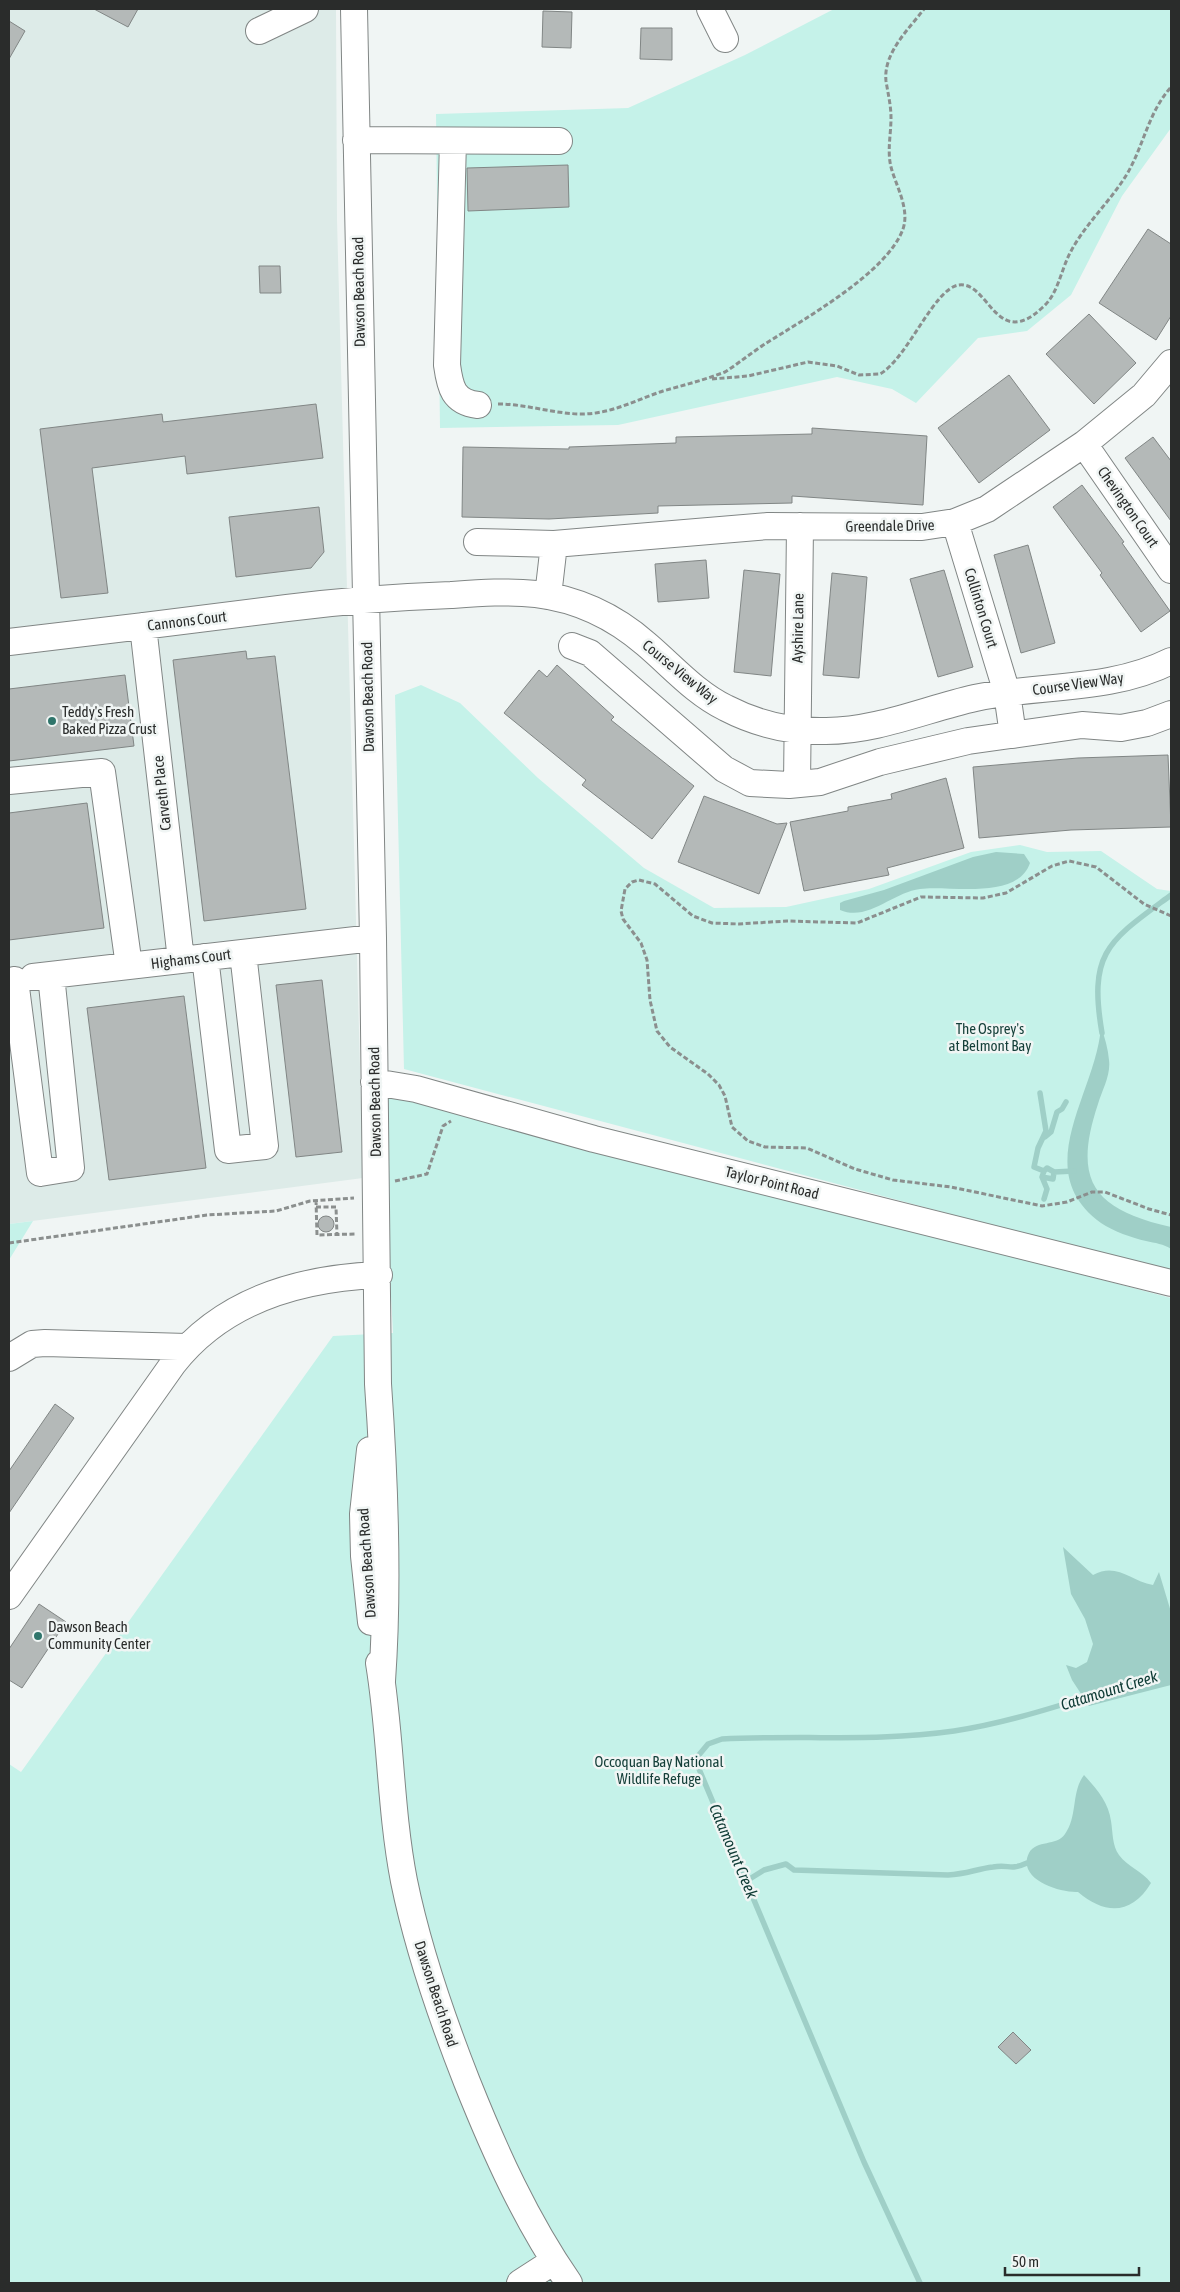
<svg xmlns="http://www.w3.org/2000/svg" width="1180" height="2292" font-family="'Asap Condensed',sans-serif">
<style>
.built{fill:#ddebe8}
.green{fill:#c5f2e9}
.water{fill:#9fcfc7}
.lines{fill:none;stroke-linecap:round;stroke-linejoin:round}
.stream{stroke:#9fcfc7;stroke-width:5.5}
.building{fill:#b4b9b8;stroke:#818685}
.minor-casing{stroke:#818685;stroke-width:28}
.path{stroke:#8b8f8e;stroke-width:3;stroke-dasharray:5 2.5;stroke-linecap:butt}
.minor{stroke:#fff;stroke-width:26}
.poi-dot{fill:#2f756b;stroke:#f0f5f4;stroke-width:2}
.labels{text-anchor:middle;stroke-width:5;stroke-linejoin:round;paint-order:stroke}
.street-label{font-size:15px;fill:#2a2c2b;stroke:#f0f5f4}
.poi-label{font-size:15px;fill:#2a2c2b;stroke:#f0f5f4;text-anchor:start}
.park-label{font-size:15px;fill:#143f39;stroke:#f0f5f4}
.water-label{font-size:16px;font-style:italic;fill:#0d3a34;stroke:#f0f5f4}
</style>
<rect width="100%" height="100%" fill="#f0f5f4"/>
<path class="built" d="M9 9H336L337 220 363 1178 9 1224Z"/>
<path class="green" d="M834 9H1171V128L1122 196 1071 295 1027 331 978 338 916 403 892 389 837 377 618 425 440 428 436 114 628 108 745 55Z
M421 685 460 703 538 778 644 868 714 908 786 907 869 889 971 852 1020 845 1047 852 1101 851 1157 889 1171 891V1270L1029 1235 404 1069 395 695Z
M380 1089 1171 1298V2283H9V1764L21 1772 333 1336 393 1333Z
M33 1221 9 1260V1224Z"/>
<path class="water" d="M996 852 1024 854 1030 863C1017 901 949 885 920 889 893 892 868 922 840 910V903L844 901 884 890 973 857Z
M1101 1027C1105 1038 1108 1049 1109 1060 1111 1075 1102 1090 1098 1104 1072 1182 1094 1209 1171 1227V1249C1164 1244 1155 1243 1146 1241 1132 1238 1113 1231 1101 1223 1028 1170 1096 1094 1101 1027Z
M1063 1547 1093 1575C1117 1562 1130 1581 1153 1585L1159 1572 1171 1612V1685L1089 1706 1072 1680 1066 1665 1076 1668 1087 1662 1093 1644 1085 1619 1071 1594Z
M1084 1775C1096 1788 1109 1803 1111 1821 1113 1833 1112 1845 1119 1855 1128 1867 1142 1871 1151 1883 1132 1915 1105 1915 1078 1892 1059 1893 1016 1879 1029 1853 1037 1839 1056 1847 1065 1834 1078 1816 1071 1792 1084 1775Z"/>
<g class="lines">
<path class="stream" d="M1102 1033C1088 951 1109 941 1171 895
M1040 1093 1046 1131 1038 1148 1034 1167 1044 1171 1047 1168 1054 1172 1074 1171
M1045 1137 1051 1132 1057 1112 1062 1109 1066 1102
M1044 1171 1042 1177 1047 1189 1044 1199
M1042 1177 1053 1179 1054 1172
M748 1880 764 1870 786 1864 794 1870 948 1875C967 1874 976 1869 993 1867 1010 1864 1009 1871 1027 1863
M920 2283 864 2162 699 1769 698 1756 708 1744 722 1739C799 1735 877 1742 954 1731 1000 1724 1046 1710 1090 1696"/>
</g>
<path class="building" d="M94 9H138L128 27Z
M543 11 572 12 571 48 542 47Z
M9 21 25 31 9 59Z
M641 28H672V60L640 59Z
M568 165 569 207 468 211 467 168Z
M1148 229 1171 244V316L1156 340 1099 303Z
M259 266H280L281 293H260Z
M1089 314 1136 363 1094 404 1046 354Z
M1009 375 1050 430 979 483 938 428Z
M316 404 323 458 187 474 185 456 92 468 108 593 61 598 40 429 162 414 163 422Z
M812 428 927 436 923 505 792 496V503L658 506V513L549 519 462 517 463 447 569 449V447L676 443V437L812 434Z
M1153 437 1171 461V521L1125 458Z
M1082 485 1124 542 1122 543 1170 611 1141 632 1100 575 1102 573 1053 507Z
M319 507 324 552 311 568 236 577 229 517Z
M1028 545 1055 643 1021 653 994 555Z
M706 560 709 598 658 602 655 564Z
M744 570 780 574 771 676 734 672Z
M944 570 973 667 938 677 910 579Z
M832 573 867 577 859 678 823 675Z
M246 651 247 659 275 656 306 909 204 921 173 660Z
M557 665 614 717 611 720 694 786 652 839 582 785 586 780 504 713 539 670 547 677Z
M125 675 134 746 9 761V689Z
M1168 755 1171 827 1071 830 979 838 973 767 1078 758Z
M946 778 964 848 887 868 889 875 804 891 790 822 848 811V807L892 799 891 794Z
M704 796 777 824 787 823 759 894 678 862Z
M87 803 104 928 9 940V813Z
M322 980 342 1152 296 1157 276 985Z
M184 996 206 1168 109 1180 87 1008Z
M318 1224a8 8 0 1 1 16 0a8 8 0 1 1-16 0Z
M55 1404 74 1418 9 1513V1471Z
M39 1604 66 1622 22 1688 9 1680V1649Z
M1013 2032 1031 2050 1016 2064 998 2047Z"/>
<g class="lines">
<g class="minor-casing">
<path id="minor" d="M354 9 373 938 378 1384C385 1483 389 1583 382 1681
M710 9 725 39
M259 31 305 9
M356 140 559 141
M453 141 447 365C450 387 453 402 478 405
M1084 444 1171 570
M955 522 1007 693 1013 735
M477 542 554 544
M548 596 554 544 768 526 922 527 955 522 987 509 1084 444 1144 395 1171 363
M143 626 181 960
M9 642C102 631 194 620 287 608 342 601 396 597 451 595 480 593 508 591 536 594 577 599 615 617 646 644 672 666 695 693 726 708 757 724 792 732 826 731 877 731 926 709 975 698 1041 684 1109 692 1171 661
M572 646 590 653 724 769 750 783 789 785 820 782 880 762 968 741 1082 725 1121 728 1147 723 1171 714
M9 781 102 772 129 966
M797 784 800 526
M205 957 228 1150 265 1146 243 953
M33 977 373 938
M15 980 40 1173 71 1168 51 975
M374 1082 416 1089 594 1139 1171 1283
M9 1358 32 1344 45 1343 187 1347
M370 1450 363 1514 364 1556 371 1622
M9 1596 173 1364C223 1300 300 1278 379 1275
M379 1663C391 1735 390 1809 404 1881 418 1950 441 2016 467 2082 495 2152 526 2221 569 2283
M520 2283 554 2261"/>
</g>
<path class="path" d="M712 379 748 376 808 362 837 366 859 375 880 374C908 358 934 288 959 285 989 281 996 352 1043 307 1058 294 1061 270 1070 253 1085 224 1110 202 1127 174 1144 145 1148 113 1171 87
M498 404C527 404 554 414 582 414 611 414 636 400 663 391 684 385 704 380 725 372 739 363 751 353 765 344 804 319 887 273 903 229 910 209 896 186 891 167 887 151 891 134 891 118 891 105 888 94 886 81 883 53 909 29 924 9
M1171 916 1144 904 1096 867 1069 861 1052 866 1006 893 983 898 921 897 857 923 787 921 739 924 712 923 693 916 655 884 639 880 632 882 625 889 621 911 623 919 641 943 647 960 650 1000 657 1031 670 1047 708 1074 719 1085 725 1096 732 1127 748 1141 765 1147 807 1148 855 1169 893 1180 951 1187 1042 1206 1067 1202 1092 1192H1105L1149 1209 1171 1215
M395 1181 427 1174 443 1126 451 1121
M316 1200 317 1235 355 1234
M316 1207H336L337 1235
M9 1243 207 1215 276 1211 310 1201 354 1198"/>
<use href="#minor" class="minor"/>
</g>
<g class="poi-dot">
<circle cx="52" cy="721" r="5"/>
<circle cx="38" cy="1636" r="5"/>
</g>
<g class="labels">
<g class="street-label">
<text transform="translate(359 292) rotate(-91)" y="5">Dawson Beach Road</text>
<text transform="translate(1128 507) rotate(55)" y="5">Chevington Court</text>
<text transform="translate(890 526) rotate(-1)" y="5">Greendale Drive</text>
<text transform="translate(981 608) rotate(73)" y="5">Collinton Court</text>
<text transform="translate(187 621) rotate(-7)" y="5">Cannons Court</text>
<text transform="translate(798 628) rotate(-89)" y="5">Ayshire Lane</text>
<text transform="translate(680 672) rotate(39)" y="5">Course View Way</text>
<text transform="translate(1078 684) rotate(-8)" y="5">Course View Way</text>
<text transform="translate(368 697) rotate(-91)" y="5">Dawson Beach Road</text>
<text transform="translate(162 793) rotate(-96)" y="5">Carveth Place</text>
<text transform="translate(191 959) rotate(-7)" y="5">Highams Court</text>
<text transform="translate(375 1102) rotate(-91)" y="5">Dawson Beach Road</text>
<text transform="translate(772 1183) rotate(14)" y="5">Taylor Point Road</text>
<text transform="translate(367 1563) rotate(-94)" y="5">Dawson Beach Road</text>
<text transform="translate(436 1994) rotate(72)" y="5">Dawson Beach Road</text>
</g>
<g class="poi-label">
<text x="62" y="717">Teddy's Fresh<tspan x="62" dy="17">Baked Pizza Crust</tspan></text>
<text x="48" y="1632">Dawson Beach<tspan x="48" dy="17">Community Center</tspan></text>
</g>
<g class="park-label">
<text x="990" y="1034">The Osprey's<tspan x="990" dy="17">at Belmont Bay</tspan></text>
<text x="659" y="1767">Occoquan Bay National<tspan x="659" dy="17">Wildlife Refuge</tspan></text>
</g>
<g class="water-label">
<text transform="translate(1109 1690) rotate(-17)" y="6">Catamount Creek</text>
<text transform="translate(734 1851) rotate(67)" y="6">Catamount Creek</text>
</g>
</g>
<rect width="1180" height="2292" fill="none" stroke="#2a2c2b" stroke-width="20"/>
<path d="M1005 2267v8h134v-8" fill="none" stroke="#2a2c2b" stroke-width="2.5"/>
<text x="1012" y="2267" font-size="15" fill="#2a2c2b" stroke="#f0f5f4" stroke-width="4" paint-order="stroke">50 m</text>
</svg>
